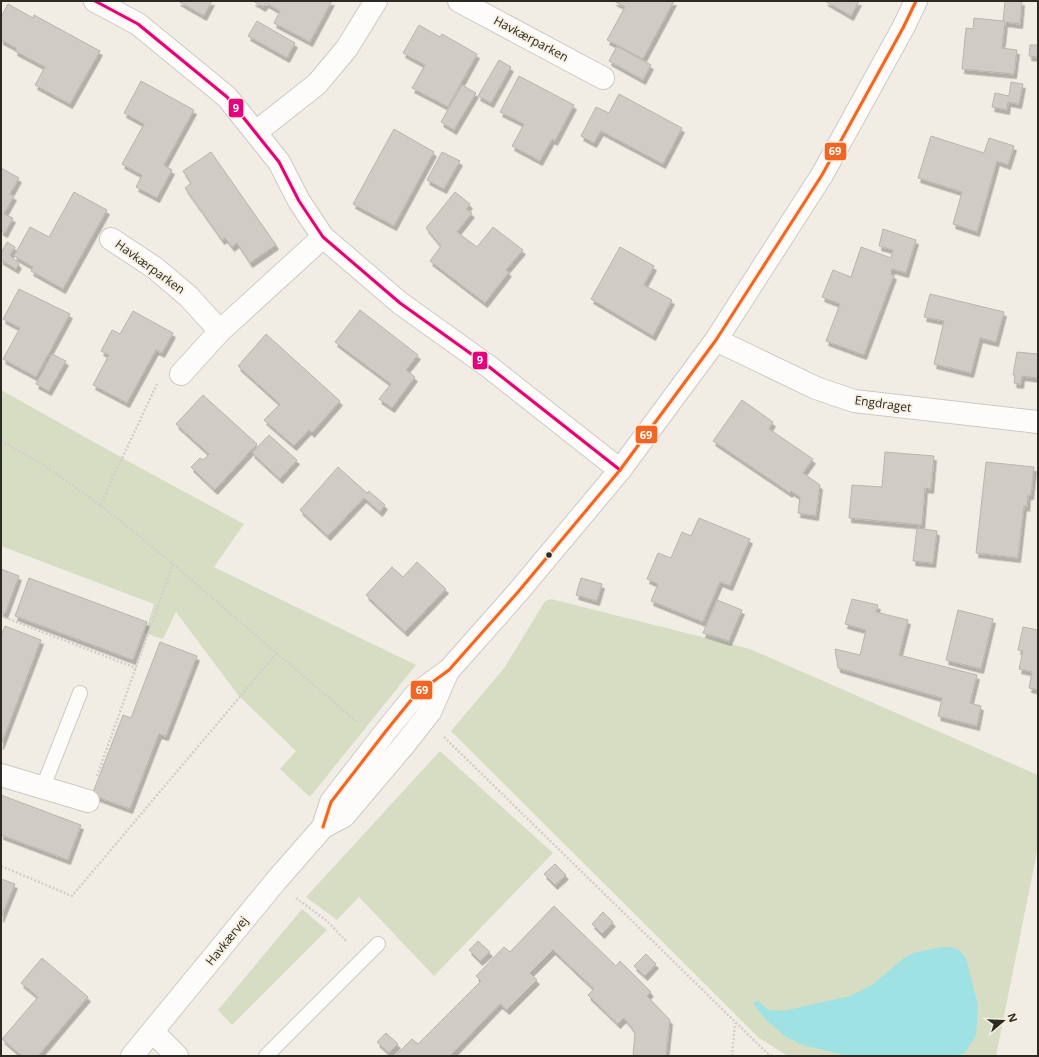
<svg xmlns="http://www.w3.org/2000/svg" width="1039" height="1057" font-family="'Open Sans',sans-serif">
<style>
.green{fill:#d6ddc2}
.water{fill:#9fe2e4}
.building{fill:#cfcbc5;stroke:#b8b5af;filter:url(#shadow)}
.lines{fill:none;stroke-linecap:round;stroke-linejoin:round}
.lane-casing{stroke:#cdcac3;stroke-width:16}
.street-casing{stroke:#cdcac3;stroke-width:24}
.secondary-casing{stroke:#cdcac3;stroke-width:24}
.path{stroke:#d1cecb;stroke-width:2.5;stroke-dasharray:2 2;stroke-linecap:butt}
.lane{stroke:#fdfcfb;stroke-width:14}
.street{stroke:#fdfcfb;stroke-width:22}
.secondary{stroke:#fdfcfb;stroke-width:22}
.bus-1-casing{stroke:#f7efdf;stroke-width:6}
.bus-2-casing{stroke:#f7efdf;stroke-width:6}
.bus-1{stroke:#e5007d;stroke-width:3}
.bus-2{stroke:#f26522;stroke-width:3}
.bus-dot{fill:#2d2a24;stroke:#f7efdf;stroke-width:1.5}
.labels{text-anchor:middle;stroke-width:3.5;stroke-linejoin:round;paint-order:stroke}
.street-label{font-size:12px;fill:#2d2a24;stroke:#f7efdf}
.line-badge{stroke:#f7efdf;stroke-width:1.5}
.badge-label{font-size:11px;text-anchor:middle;font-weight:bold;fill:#fff}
</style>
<defs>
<filter id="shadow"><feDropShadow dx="2.5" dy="4.5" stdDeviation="0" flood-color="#0004"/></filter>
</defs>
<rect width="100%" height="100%" fill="#f1ede5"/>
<path class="green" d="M1 390 135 465 244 524 214 567 416 665 310 797 280 769 296 751 238 695 176 612 163 639 145 633 154 604 1 546Z
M551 599 750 649 1038 775V847L996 1056H788L759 1038 451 731 505 667 545 601Z
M440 751 553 853 434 976 359 897 337 920 306 897Z
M302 909 327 930 232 1025 218 1010Z"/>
<path class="water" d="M941 947H950L959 950 966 958 978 1005 976 1035 965 1053 956 1056H848L803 1045 786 1037 765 1019 753 1003 758 1001 769 1010 783 1011 850 996 872 985 904 958 914 953Z"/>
<path class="building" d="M178 1H212L204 16Z
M253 1H332L310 42 274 23 280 11 266 3 263 7Z
M614 1H674L643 59 607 40 625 7Z
M825 1H859L851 16Z
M1005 1H1022L1020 24 1005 22 1002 48 1017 50 1014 74 962 69 966 28 973 29 974 18 1003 21Z
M8 4 33 18 34 15 100 51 70 104 35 85 45 67 15 51 16 48 1 40V17Z
M257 21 295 43 287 58 248 36Z
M419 25 440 37 442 34 477 54 448 107 412 88 425 65 403 53Z
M1030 45H1038V57L1029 56Z
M617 46 651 65 643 80 609 61Z
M499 60 511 67 491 103 478 96Z
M519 76 574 105 555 141 552 139 540 161 512 146 524 124 500 112Z
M141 81 194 110 164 165 172 170 157 198 136 187 142 175 122 164 144 124 124 113Z
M1011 82 1023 84 1019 104 1008 102 1007 110 992 107 995 93 1009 96Z
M462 85 476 93 454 130 441 122Z
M619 94 682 128 663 164 601 131 594 143 581 136 596 107 609 113Z
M394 129 434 152 394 226 353 204Z
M931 136 984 153 989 138 1014 146 1008 165 997 161 977 232 953 224 962 192 918 178Z
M211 152 276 245 250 263 237 243 232 247 225 238 222 240 185 188 191 183 183 171Z
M442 152 460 161 444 189 427 180Z
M1 168 19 178 10 194 14 196 4 214 13 218 5 233 1 231Z
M74 192 107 210 63 289 31 271 33 267 14 256 30 227 49 237Z
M455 192 470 204 466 209 472 213 457 232 477 247 493 227 523 250 506 270 509 272 485 303 430 261 441 246 426 228Z
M883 229 916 240 906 273 892 269 891 274 894 275 864 355 826 341 840 304 822 297 833 270 851 277 861 247 891 258 893 250 879 246Z
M7 242 15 247 10 255 19 264 16 269 1 260V253Z
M620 247 654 266 644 285 672 300 653 336 591 299Z
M19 289 70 314 36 377 3 359 20 328 3 319Z
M930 294 1004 312 996 342 980 338 971 373 934 364 944 321 924 317Z
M360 310 418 355 406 370 415 377 392 408 379 399 391 384 335 342Z
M133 311 173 333 162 353 156 350 127 403 93 385 109 355 101 351 112 330 120 334Z
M266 334 340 401 312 433 309 430 294 446 264 420 280 404 238 366Z
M1017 352 1038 354V378L1022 376 1021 384 1014 383 1015 375H1013Z
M52 354 66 361 49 391 36 384Z
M203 395 257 444 215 490 191 467 200 458 203 460 209 454 176 424Z
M742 400 773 422 769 429 813 459 803 473 820 485 816 516 798 513 800 497 791 491 790 493 713 441Z
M269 435 297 460 280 479 252 453Z
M885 452 934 456 931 489 925 488 922 525 849 518 852 485 882 487Z
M986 462 1034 467 1031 495H1028L1027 507 1024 506 1018 558 976 553Z
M338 467 367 493 369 491 385 505 380 512 364 498 328 536 300 510Z
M699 518 750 539 730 586 720 582 703 622 651 601 658 584 647 579 658 553 671 558 682 532 691 536Z
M917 528 937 531 933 563 913 561Z
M417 562 446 589 405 632 366 595 392 567 403 577Z
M1 569 19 576 5 614 1 612Z
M29 578 147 622 133 660 15 616Z
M581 578 602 584 597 601 576 595Z
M852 599 878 605 876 612 908 620 899 655 977 675 970 703 981 706 977 726 938 716 942 698 838 668 835 649 860 655 866 630 845 624Z
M717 600 742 610 729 641 703 633Z
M958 610 993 619 981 669 946 660Z
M5 626 41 640 1 745V636Z
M1023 627 1038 630V690L1029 688 1032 672 1019 669 1023 651 1018 650Z
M160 642 197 656 166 736 159 734 130 809 92 795 123 715 131 718Z
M1 795 81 825 68 860 1 835Z
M555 864 566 875 555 885 544 874Z
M1 879 15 884 1 918Z
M554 906 616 966 620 961 651 992 647 996 670 1020 666 1056H633L635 1032 624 1018 618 1024 588 995 594 989 553 950 530 973 537 980 507 1010 500 1004 450 1056H395L412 1039 418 1044 481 981 476 976 504 947 510 952Z
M603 912 613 922 602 934 592 924Z
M478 941 490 952 480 961 469 950Z
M646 954 656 964 645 976 634 966Z
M42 958 88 997 38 1056H22L2 1039 38 997 21 983Z
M386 1033 398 1044 389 1053 377 1042Z"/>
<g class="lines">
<g class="lane-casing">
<path id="lane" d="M43 787 80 693
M266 1056 378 944"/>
</g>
<g class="street-casing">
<path id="street" d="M95 1 138 24 227 97 279 162 299 201 323 237 400 303 488 366 620 470
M459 1 603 78
M256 132 317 84 347 48 376 1
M111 239 155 268 188 296 220 331
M716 340 816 388 854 401 1038 422
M181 374 220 331 323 237
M1 775 88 801
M153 1032 177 1056"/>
</g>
<g class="secondary-casing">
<path id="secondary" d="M323 827 331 802 386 731 416 694 449 670 518 592 620 470 716 340 822 175 903 28 916 1
M132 1056 275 882 323 827 344 816 404 745 430 712 448 671"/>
</g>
<path class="path" d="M1 441C79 482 148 543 215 600 262 641 311 682 358 723
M100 505 157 384
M1 616 136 668
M444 737 767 1053 772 1056
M97 776 173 564
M1 866 72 896 276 654
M296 898 327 921 347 942
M732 1056 735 1023"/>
<use href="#lane" class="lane"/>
<use href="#street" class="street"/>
<use href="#secondary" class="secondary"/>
<g class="bus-1-casing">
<path id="bus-1" d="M95 1 138 24 227 97 279 162 299 201 323 237 400 303 488 366 620 470"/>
</g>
<g class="bus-2-casing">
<path id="bus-2" d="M323 827 331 802 386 731 416 694 449 670 518 592 620 470 716 340 822 175 903 28 916 1"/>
</g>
<use href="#bus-1" class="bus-1"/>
<use href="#bus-2" class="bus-2"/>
</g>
<circle class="bus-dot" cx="549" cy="555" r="3.5"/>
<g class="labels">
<g class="street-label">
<text transform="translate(531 39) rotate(28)" y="4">Havkærparken</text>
<text transform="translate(150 267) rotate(36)" y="4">Havkærparken</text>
<text transform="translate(883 404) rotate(8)" y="4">Engdraget</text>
<text transform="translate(227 941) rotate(-51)" y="4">Havkærvej</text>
</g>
</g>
<g class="line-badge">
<rect x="228" y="98" width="16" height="20" rx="4" fill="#e5007d"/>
<rect x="824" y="142" width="23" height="19" rx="4" fill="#f26522"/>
<rect x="472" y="351" width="16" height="19" rx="4" fill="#e5007d"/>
<rect x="635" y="425" width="23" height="19" rx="4" fill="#f26522"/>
<rect x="410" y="680" width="23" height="20" rx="4" fill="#f26522"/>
</g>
<g class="badge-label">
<text x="236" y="112">9</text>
<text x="835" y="155">69</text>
<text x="480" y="364">9</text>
<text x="646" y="439">69</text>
<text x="422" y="694">69</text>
</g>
<rect width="1039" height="1057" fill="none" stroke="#2d2a24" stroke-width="4"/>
<g transform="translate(1003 1021) rotate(71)" stroke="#f7efdf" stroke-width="3" paint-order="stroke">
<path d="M0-3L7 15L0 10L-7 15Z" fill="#2d2a24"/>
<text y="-6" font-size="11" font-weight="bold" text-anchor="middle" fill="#2d2a24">N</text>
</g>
</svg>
